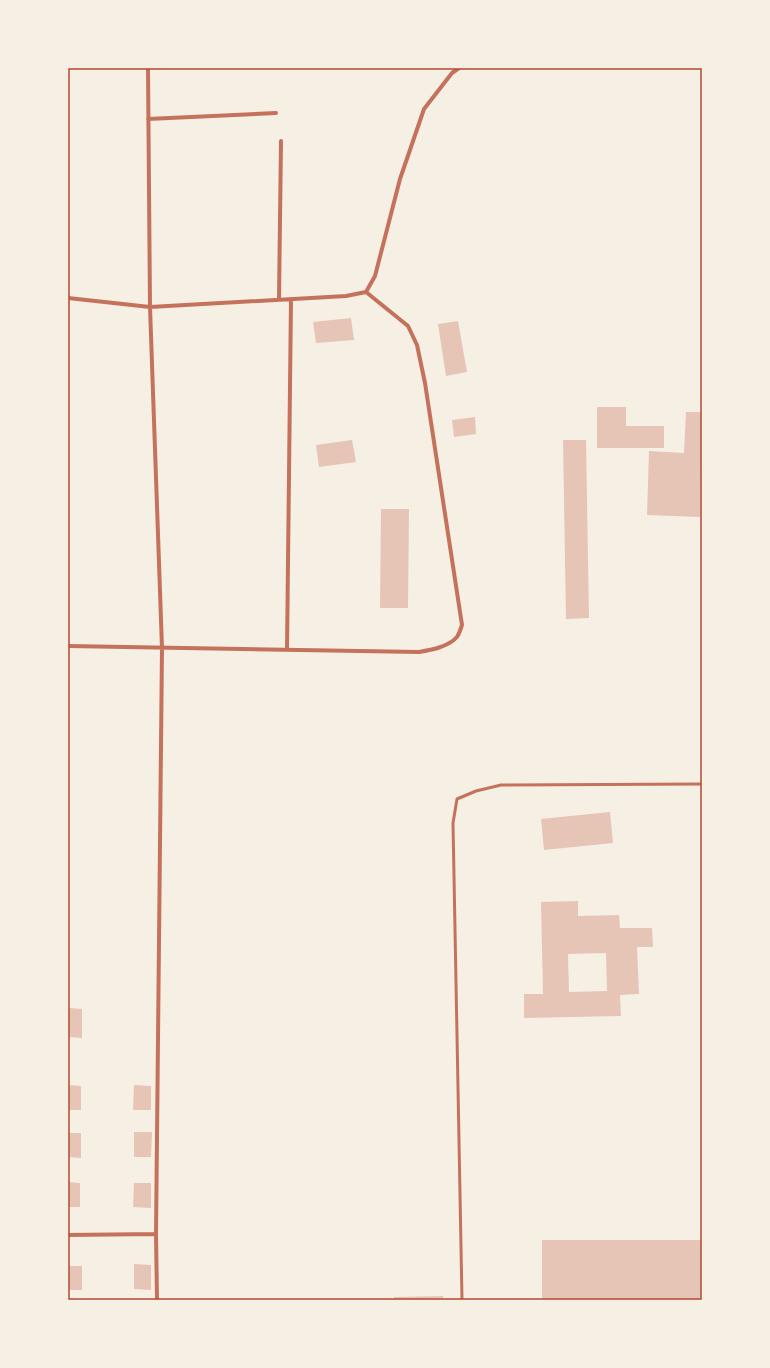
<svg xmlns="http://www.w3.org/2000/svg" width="770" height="1368" font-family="'DM Sans',sans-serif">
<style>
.building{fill:#e6c5b7;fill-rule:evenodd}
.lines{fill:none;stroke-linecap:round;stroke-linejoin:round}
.service{stroke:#c5725c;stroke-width:3}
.minor{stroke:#c5725c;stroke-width:4}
.neatline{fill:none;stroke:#b5482f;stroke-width:1.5}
</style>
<rect width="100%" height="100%" fill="#f6efe4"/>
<path class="building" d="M351 318 354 340 316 343 313 322Z
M458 321 467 372 446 376 438 324Z
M597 407H626V426H664V448H597Z
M686 412H702L700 517 647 515 649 451 684 453Z
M475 417 476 434 454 437 452 420Z
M352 440 356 462 319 467 316 445Z
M563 440H586L589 618 566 619Z
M381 509H409L408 608H380Z
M610 812 613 843 544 850 541 819Z
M578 901V916L619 915 620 928H652L653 947H637L639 994 620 995 621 1016 524 1018V994H543L541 902ZM606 953 607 991 569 992 568 954Z
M68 1008 82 1009V1038L68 1037Z
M68 1085 81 1086V1110H68Z
M134 1085 151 1086V1110H133Z
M134 1132H152L151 1157H134Z
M68 1133H81V1158L68 1157Z
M68 1182 80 1183V1207H68Z
M134 1183H151V1208L133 1207Z
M542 1240H702V1300H542Z
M134 1264 151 1265V1290L134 1289Z
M68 1266H82V1290H68Z
M443 1296V1300H394V1297Z"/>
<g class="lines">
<path class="service" d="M462 1300 453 823 457 799 476 791 501 785 702 784"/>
<path class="minor" d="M148 68 150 307 162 648 156 1234 157 1300
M148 119 276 113
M68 298 150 307 346 296 366 292 375 276 400 179 424 109 452 73 459 68
M279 299 281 141
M68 646 419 652C431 650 448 647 457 637 459 634 461 628 462 625L425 383 417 345 408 326 366 292
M287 650 291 299
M68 1235 156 1234"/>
</g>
<rect width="770" height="1368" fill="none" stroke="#f6efe4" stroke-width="138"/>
<rect x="69" y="69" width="632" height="1230" class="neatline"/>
</svg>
